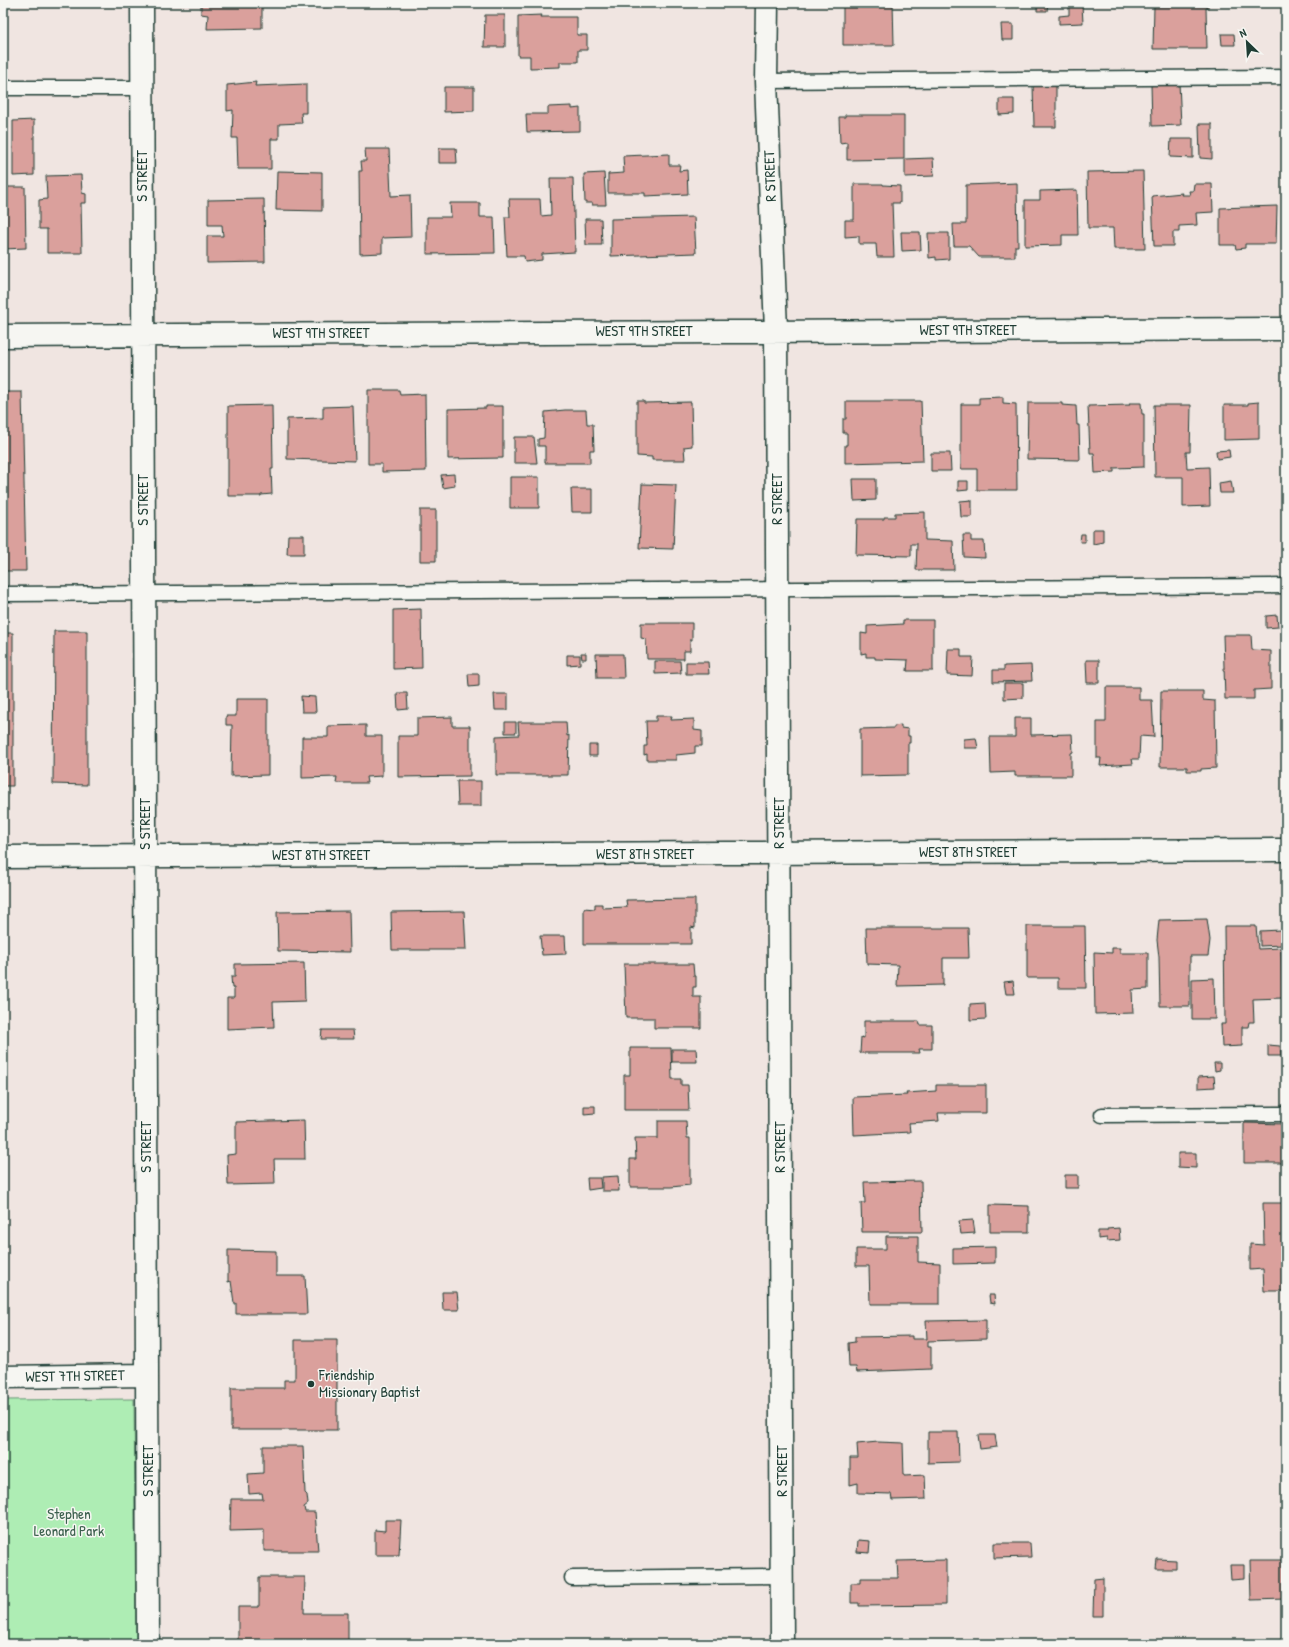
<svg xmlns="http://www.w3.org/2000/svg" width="1289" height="1647" font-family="'Patrick Hand',sans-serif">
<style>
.park{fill:#aeedb4;stroke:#669574}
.building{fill:#daa09c;stroke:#1f3d34}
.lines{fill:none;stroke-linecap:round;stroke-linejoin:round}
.lane-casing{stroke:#1f3d34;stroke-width:17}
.street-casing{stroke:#1f3d34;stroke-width:25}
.lane{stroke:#f6f6f2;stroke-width:14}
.street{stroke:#f6f6f2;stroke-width:22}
.poi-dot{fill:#1f3d34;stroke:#f6f6f2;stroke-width:1.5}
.labels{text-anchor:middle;stroke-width:3;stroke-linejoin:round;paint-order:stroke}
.street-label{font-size:15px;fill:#1f3d34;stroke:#f6f6f2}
.poi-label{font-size:15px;fill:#1f3d34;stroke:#f6f6f2;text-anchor:start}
.park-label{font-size:15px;fill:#3c604e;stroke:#f6f6f2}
</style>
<rect width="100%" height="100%" fill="#f0e5e1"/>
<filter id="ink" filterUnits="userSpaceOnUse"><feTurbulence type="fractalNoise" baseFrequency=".025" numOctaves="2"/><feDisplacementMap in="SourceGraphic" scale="8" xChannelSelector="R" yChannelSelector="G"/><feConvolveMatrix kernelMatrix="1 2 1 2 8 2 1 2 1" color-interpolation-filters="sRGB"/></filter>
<g filter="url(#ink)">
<path class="park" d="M134 1399 136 1644H3V1400Z"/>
<path class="building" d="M201 3H262V28L207 29 208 15 201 14Z
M318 3H329V7L318 8Z
M843 3H893L894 45H843Z
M1037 3H1048L1047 11H1037Z
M1189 3H1208V8H1206L1207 49H1153L1154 6H1189Z
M1069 5H1082L1083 23 1059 24V16L1069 15Z
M485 15H505V47H484Z
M542 15 541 17H577V35H587V50H578V62H560V67L530 68V56H518V16Z
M1001 24H1013V40H1002Z
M1221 34H1234L1235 45H1222Z
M256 82 255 86 306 84V113H301L302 123 279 124V139H271V169H238L237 138H232L233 110 227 111V85Z
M1179 83 1181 125 1152 126 1151 84Z
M1033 84H1056V127H1034Z
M444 87H474V111L444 112Z
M999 99H1014V114L999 115Z
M572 106V109L580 108V131L527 132 526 114H548V107Z
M845 115H904V159L847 160V142L840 143 839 117H845Z
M34 120V175L13 176V121Z
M1199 124H1212V159L1200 158Z
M1171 139H1193V158L1170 157Z
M439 148H456L457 163H439Z
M365 149H389L391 196 410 195 411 237 382 238V253L360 254 359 171H362L361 161H366Z
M669 154V165H680L679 171 687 170 688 194 645 196V193H608V174L624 173 623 156Z
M933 158 934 176 905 177V159Z
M277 171 322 172V211L276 210Z
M1143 171 1145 249H1114L1113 228H1088L1087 172Z
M604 173 606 205H592V203H585L584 174Z
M81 175 82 193 86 194V203H81L82 253H47V229H39V200L47 199 46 176Z
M550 178H573L575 252 542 254V260L525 262 524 256H507L505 217H510L509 199H540L541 216 551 215Z
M1284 179H1286V198H1284Z
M1017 183 1018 246H1015V257H979L969 246H954L953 224H966V185Z
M854 184H883V185L900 186V203H892L894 257H877L876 244H859V236L845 237V220H854Z
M1194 184H1212L1213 212 1196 213 1197 225 1179 226V232H1173V246H1154L1152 196 1182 193 1181 195H1190L1189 191H1193Z
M3 187H25L26 248 3 249Z
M1077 190 1078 235H1062V245L1025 246V200H1040V191Z
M264 199 265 262 207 263V236H223L222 225H208V200Z
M450 203H480V217H494L495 253 427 254V217H451Z
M1277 206 1276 244H1245V248L1236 249 1235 245H1220V208Z
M694 217 696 253 611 256V219Z
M585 219H601L602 245H586Z
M901 232H920L921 250 902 251Z
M928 233H949V259L936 260V257L929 258Z
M368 390H399L400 395 425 394 426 471 382 472V464H368Z
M3 392H22L26 571H3Z
M1003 397V403L1016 404 1017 490H977V469H961V404H979V398Z
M637 401H644V403L691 402 692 446 684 447 685 460H652V457L637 456Z
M846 401H921L923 461 845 463V445H847V433H843V419H846Z
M1259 402V439L1224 440V405H1248V403Z
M1028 403H1062V405L1076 406 1077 425H1079L1080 460 1027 459Z
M1129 403H1141L1142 414H1144V467L1114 468V472L1095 473 1094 453H1090L1088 406 1130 405Z
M272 405 273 469H271L272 494 261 495V496H228V406Z
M1154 405H1191L1190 452H1186L1187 468 1209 467 1210 506 1183 507V477H1155Z
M353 406 355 461 287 459V419L323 418V407Z
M486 406H503V458L448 459V409L486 408Z
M565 410H586L587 424H593L594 450H590V463H545V446H538V439L544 438 545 412Z
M514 437H534L537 463H514Z
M1229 450 1230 457 1217 459 1216 451Z
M931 453H950L951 471H931Z
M454 474 455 486 443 488 441 475Z
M510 477H539V508H510Z
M853 479H876V500L854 501Z
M958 481H968V490L958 491Z
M1231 481 1233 493H1220L1219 483Z
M642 484 676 485 673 549 639 548Z
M571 489H592V512H572Z
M972 500V517H961L960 501Z
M420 510H436V561H420Z
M925 512V540L953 541 954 570H916L917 544H911V556L856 555 857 519H884V517H895V513Z
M1093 529H1103V542L1093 544Z
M1081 534H1085V542H1080Z
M288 535H304V554H287Z
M963 535H971V541H984L985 558 964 557Z
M421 609 422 668 393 669V610Z
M1277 615 1278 627 1266 628V616Z
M903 620H933V671H907L908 660 875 659V657H866V653L861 654V633L867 634V626L903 624Z
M641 623H692V640H690V651H684V659H647L646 639 641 638Z
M54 631H87V785L53 784Z
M3 633H13V786H3Z
M1223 635H1251L1252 650 1271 651V689L1254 690V699H1225Z
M948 649H961V657H973L972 676 947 675Z
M581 653H586V659H582Z
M596 654H623L624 678H597Z
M567 655H580V664L567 665Z
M1086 660H1099V683H1087Z
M655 661H680L681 673 655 674Z
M686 662H708L709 674H686Z
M1031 665 1032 681 993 682V670H1004V666Z
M468 674H479V686L469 687Z
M1004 683H1023V698L1004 699Z
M1106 687H1139V700H1152L1154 737 1140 736 1139 759H1132L1133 764 1100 766 1101 758H1097V722H1106Z
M1161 691H1203V700L1215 701 1216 768 1201 769V771H1187V767H1160Z
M397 693H407L408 709 398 710Z
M494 694H508V710H495Z
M301 696 315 697 316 712H302Z
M236 699H268V775L231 776 232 725H226V716H236Z
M656 716H672L671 720 694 719V730L702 731V746H695V753L676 755V760H647V754L644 755V746H647L646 721H656Z
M452 717V726H470V776L398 777V736H417V718Z
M1015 718H1031V735L1072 734 1073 752 1071 753V776H1015V772L991 773 990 737H1015Z
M505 722H516V733H505Z
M518 722H566L567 736 569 735 568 775H496V736L519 735Z
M366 725V736H382V776L366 777 367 783H336L337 777 302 778V737H328V726Z
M901 725V728L908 729V736H910V743H908V775L860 776V729L894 728V726Z
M976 738 978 748H964V739Z
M589 745H597V756H589Z
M457 781H481V806H458Z
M695 899V928L691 927V944H584V908L595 909V904H602V908L627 907 626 900Z
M349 911 350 952 278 951 277 912Z
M464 911 466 950H392L391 912Z
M1207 919 1210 940 1208 956H1190V1006H1160L1159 957 1157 940 1159 920Z
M1027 926H1085L1086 988H1058V978H1027Z
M1224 926H1256L1258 949 1281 948 1283 998 1253 999 1254 1022H1249L1248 1027H1242V1046L1222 1047 1221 1024H1225Z
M866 928H968L969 958H943V985L897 986 898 965 867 964Z
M1281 930 1282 945 1260 946V931Z
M540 936H565L566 954 542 955Z
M1112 948H1120V953H1148V989L1132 990 1133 1013 1095 1014 1094 952 1112 953Z
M304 963 305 1001 273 1002 274 1027 227 1029V998H234V988H232L231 977H235V964Z
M624 964H693L694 976H696V987H693V997H701V1028H654V1018H626Z
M1214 978 1215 1019H1192V979Z
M1013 981 1015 994H1006L1004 982Z
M985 1003 986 1019 970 1020V1004Z
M864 1021H919L920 1025H932V1049H919L920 1053H860L861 1037 864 1038Z
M322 1030H353L354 1039H321Z
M1268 1045 1280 1046 1281 1056H1268Z
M630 1048H671L672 1079H681V1085H688L689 1110H624V1075H630Z
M672 1049H696L697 1062H672Z
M1214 1063H1220V1070L1215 1071Z
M1214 1076 1215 1087 1198 1088V1077Z
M936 1085H986V1113H938L939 1121 909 1123 910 1132 854 1135 853 1097 907 1095 906 1093 936 1091Z
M584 1106H595V1113L584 1114Z
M304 1120 305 1159H274L275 1184 228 1185 227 1155 236 1154V1122Z
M658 1121H686L687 1138H690V1185L671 1187H630V1159H636L635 1138H658Z
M1244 1123 1286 1124V1163H1244Z
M1178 1153H1196V1168L1178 1167Z
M1065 1175H1078V1188H1065Z
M618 1176 619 1191H602V1177Z
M587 1178H600L601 1188 588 1190Z
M921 1181 922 1232H862L861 1203H865L864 1182Z
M1263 1203H1286V1291H1264L1263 1269 1250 1270V1244L1264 1245Z
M990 1205 1029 1206V1232H990Z
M973 1220 975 1233 961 1234 959 1221Z
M1119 1228 1120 1240 1107 1241V1238L1098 1239V1231H1107V1229Z
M886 1236H918V1262L940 1263V1304H870L869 1266H856V1249H886Z
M995 1247V1263L953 1264V1248Z
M228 1250 276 1251V1276H305L307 1314H236V1303H234L231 1281 228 1282Z
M442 1292H457L459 1310H443Z
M989 1295H994L995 1304 990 1303Z
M986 1320V1339L928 1341V1347H931V1369L857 1372 856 1367H849L848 1343 855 1342V1337L912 1336V1339H927L926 1321Z
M295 1340H337V1430H231V1388H284V1380H295Z
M928 1432H958L959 1462 928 1463Z
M978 1435H995L997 1447 980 1449Z
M878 1442 903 1443 904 1476 925 1475 926 1499 892 1500 891 1494 858 1493V1483L850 1485V1458H858L857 1444Z
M263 1446H303L305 1493 307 1495 308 1504 304 1507 305 1512H315L318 1551H264V1530L230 1531 231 1499H263L262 1493 249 1494 248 1474 263 1473Z
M385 1520H401L399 1555H375V1530L385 1531Z
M858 1540 870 1541 869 1553 857 1552Z
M994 1543H1030L1031 1557 994 1558Z
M1157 1559 1176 1560V1569H1156Z
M946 1560V1605L859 1606V1603H851V1583H860V1578H898L897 1561Z
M1250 1560H1286V1599L1251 1600Z
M1230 1565H1244V1579L1231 1580Z
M259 1577H305L304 1613H348V1644H238V1607H259Z
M1103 1578V1616H1093L1094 1579Z"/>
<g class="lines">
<g class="lane-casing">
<path id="lane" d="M766 81 1286 77
M3 88H142
M3 594 1286 586
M1102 1115 1286 1114
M572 1578 782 1576"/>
</g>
<g class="street-casing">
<path id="street" d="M142 3 148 1644
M767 3 766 81 776 330 782 1644
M3 336 1286 329
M3 857 1286 850
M3 1377 147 1375"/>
</g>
<use href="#lane" class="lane"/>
<use href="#street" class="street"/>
</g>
</g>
<circle class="poi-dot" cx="311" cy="1384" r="4"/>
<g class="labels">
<g class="street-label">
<text transform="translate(142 176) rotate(-90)" y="5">S STREET</text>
<text transform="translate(770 176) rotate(-92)" y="5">R STREET</text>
<text x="968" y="335">WEST 9TH STREET</text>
<text x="644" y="336">WEST 9TH STREET</text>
<text x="321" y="338">WEST 9TH STREET</text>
<text transform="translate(777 499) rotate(-90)" y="5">R STREET</text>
<text transform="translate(143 500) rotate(-90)" y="5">S STREET</text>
<text transform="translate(779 823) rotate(-90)" y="5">R STREET</text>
<text transform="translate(145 824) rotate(-90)" y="5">S STREET</text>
<text x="968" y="857">WEST 8TH STREET</text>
<text x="645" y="859">WEST 8TH STREET</text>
<text x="321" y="860">WEST 8TH STREET</text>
<text transform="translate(146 1147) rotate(-90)" y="5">S STREET</text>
<text transform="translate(780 1147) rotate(-90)" y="5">R STREET</text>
<text transform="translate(75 1376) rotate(-1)" y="5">WEST 7TH STREET</text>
<text transform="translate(148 1471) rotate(-90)" y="5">S STREET</text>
<text transform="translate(782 1471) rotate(-90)" y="5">R STREET</text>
</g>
<g class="poi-label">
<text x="319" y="1380">Friendship<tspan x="319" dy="17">Missionary Baptist</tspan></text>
</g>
<g class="park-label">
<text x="69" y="1519">Stephen<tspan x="69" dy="17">Leonard Park</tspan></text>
</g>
</g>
<rect width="1289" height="1647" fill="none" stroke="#f6f6f2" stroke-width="16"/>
<rect x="8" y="8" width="1273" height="1631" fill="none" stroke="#1f3d34" stroke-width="1.5" filter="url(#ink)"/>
<g transform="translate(1247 42) rotate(335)" stroke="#f6f6f2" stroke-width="3" paint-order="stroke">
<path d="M0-3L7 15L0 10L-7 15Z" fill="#1f3d34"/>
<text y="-6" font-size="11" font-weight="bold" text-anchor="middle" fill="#1f3d34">N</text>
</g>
</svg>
